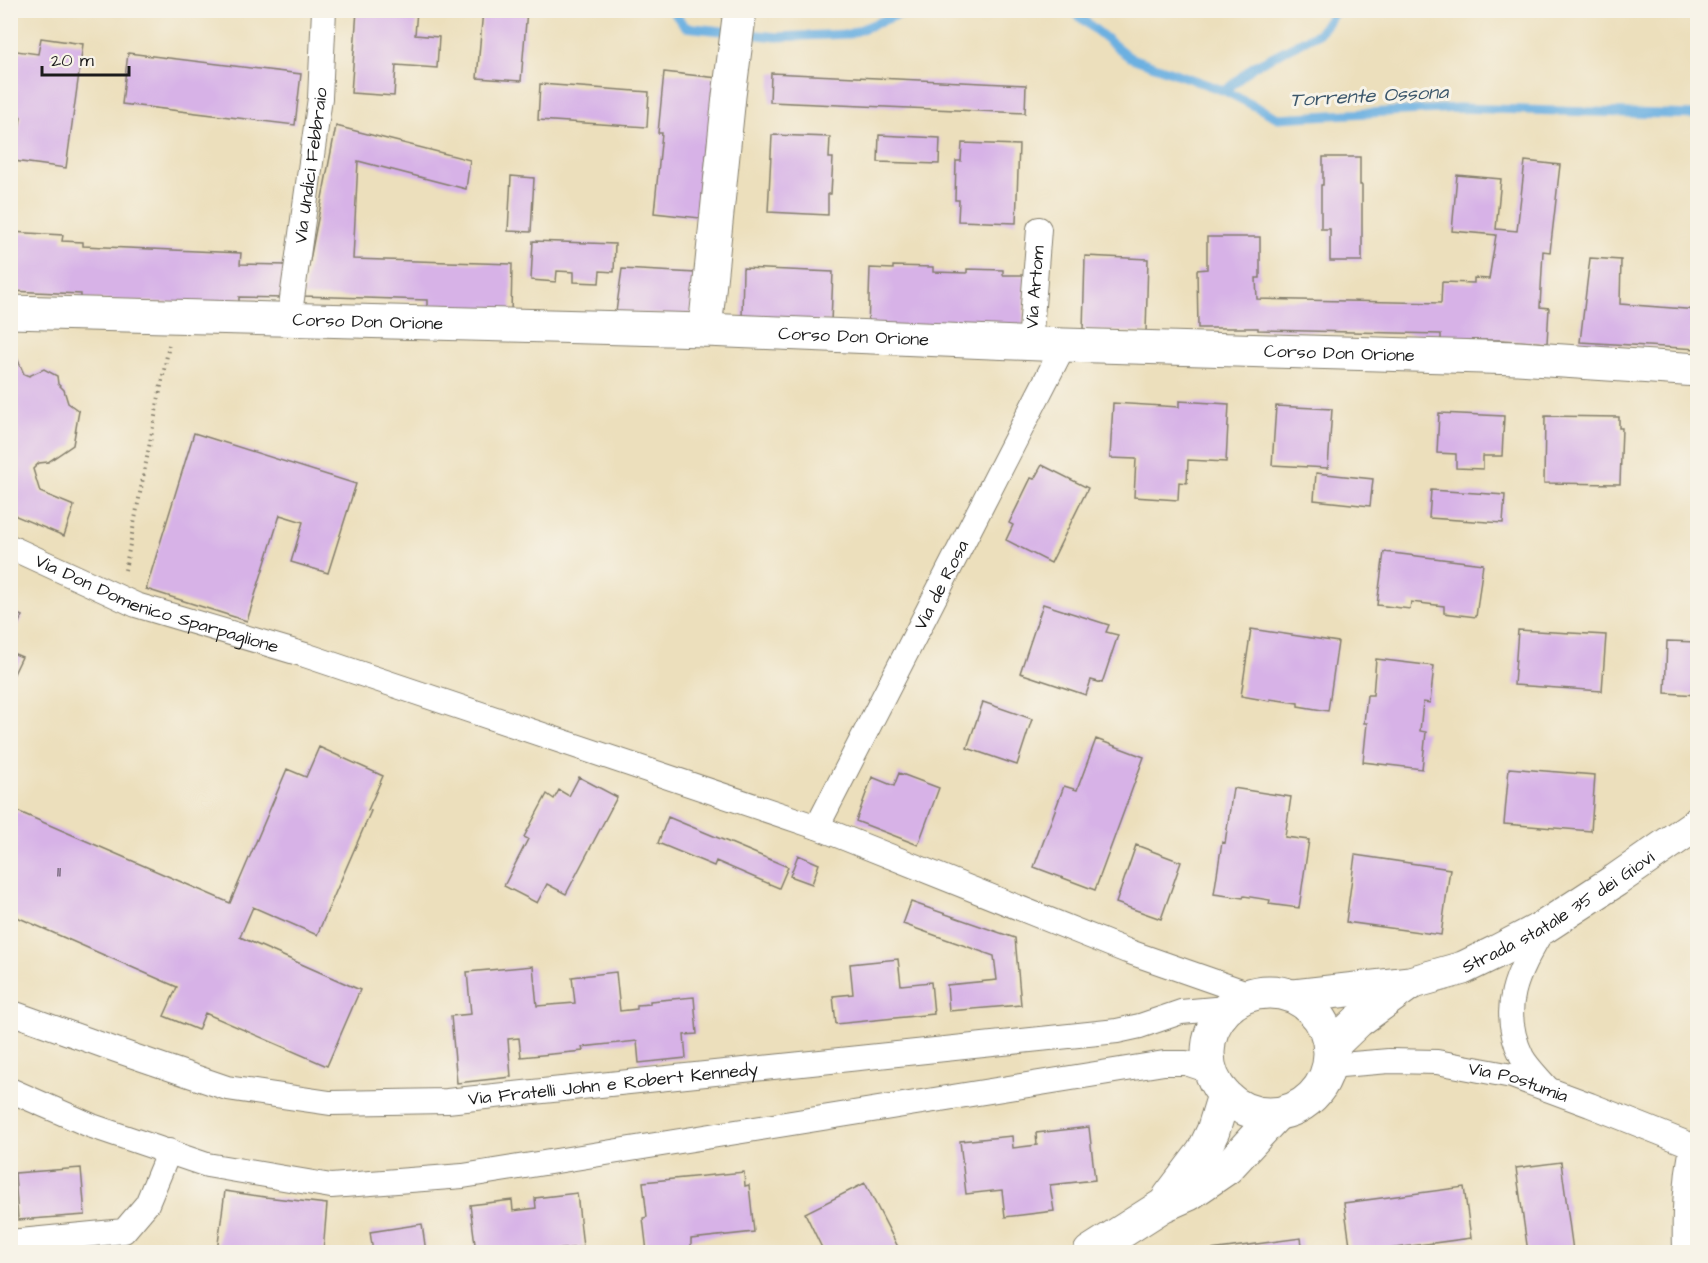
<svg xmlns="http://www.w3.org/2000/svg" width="1708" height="1263" font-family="'Architects Daughter',sans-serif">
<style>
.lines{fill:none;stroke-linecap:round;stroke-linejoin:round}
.stream{stroke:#6cb0e1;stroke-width:9}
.building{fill:#d7b2e7}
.street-casing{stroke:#847e6c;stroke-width:26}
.secondary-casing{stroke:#847e6c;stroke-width:35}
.path{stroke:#847e6c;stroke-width:4;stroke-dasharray:1.5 4.5;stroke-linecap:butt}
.street{stroke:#fff;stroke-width:24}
.secondary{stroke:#fff;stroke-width:33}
.labels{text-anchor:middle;stroke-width:6;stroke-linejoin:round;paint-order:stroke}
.number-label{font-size:15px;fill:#4b424f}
.street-label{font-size:18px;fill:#1c1c1c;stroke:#f7f3e8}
.water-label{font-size:20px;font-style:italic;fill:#3c576b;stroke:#f7f3e8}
</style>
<rect width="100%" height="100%" fill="#f7f3e8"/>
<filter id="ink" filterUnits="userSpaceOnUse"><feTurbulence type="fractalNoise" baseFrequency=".0167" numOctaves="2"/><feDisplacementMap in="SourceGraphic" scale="12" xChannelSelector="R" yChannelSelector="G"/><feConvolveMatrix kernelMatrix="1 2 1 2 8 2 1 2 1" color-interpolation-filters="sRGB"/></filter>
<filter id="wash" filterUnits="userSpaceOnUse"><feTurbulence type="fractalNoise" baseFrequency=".008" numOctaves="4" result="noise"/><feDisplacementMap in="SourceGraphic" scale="24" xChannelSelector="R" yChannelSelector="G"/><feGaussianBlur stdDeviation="1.35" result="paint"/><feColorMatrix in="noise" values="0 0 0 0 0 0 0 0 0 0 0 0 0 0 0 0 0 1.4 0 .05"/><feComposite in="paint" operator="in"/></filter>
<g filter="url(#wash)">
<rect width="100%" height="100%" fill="#ecdfbc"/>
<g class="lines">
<path class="stream" d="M672 10 685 27 777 37 849 34 910 10
M1071 10 1129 57 1225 91 1278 118 1458 108 1698 115
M1225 91 1254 66 1319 33 1337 10"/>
</g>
<g id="blocks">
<path class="building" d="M357 10H417L415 35 439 37 437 68 396 65 394 96 351 93Z
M483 10H527L521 81 477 78Z
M41 38 83 44 66 168 14 161 21 117 10 104V50L38 54Z
M128 53 301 74 295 125 122 104Z
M664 72 718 78 712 138H708L700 218 654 213 662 133H658Z
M771 73 1026 85 1025 113 770 102Z
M540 84 649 92 647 127 538 120Z
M336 126 470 160 466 189 358 161 353 259 512 264 511 315 427 312V300L303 296Z
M772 135 830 137 829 158H833L831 194H828V215L768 212Z
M879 135 940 138 939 164 878 162Z
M962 143 1019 145 1016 223 958 221 959 200H955L956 161H961Z
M1323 157H1360V185H1362V261H1330V229H1321V185H1323Z
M1525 161 1560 165 1550 252 1543 251 1540 307 1549 308 1547 343 1500 340H1441V334L1258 330V328H1198L1197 270 1207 269V237H1260V278H1256L1257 299 1441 303 1442 282 1474 283V278L1489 279 1496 235 1452 231 1457 175 1501 179 1496 229 1517 231Z
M511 176 534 178 531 232 508 231Z
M10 232 63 235 62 241 83 242V246L241 253 240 264 289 265 285 298 239 297V306L81 299V294L10 291Z
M533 241 615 244 614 272 600 271 599 283 574 282V272L557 271 556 282 531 280Z
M1085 256 1148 259 1146 332 1083 330Z
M1590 258 1621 260 1620 304 1698 310V349L1580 342Z
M893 266 933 267V272L967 273V269L1003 270V275H1025L1023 334 868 329 870 268 893 269Z
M743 268 833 272 831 322 742 319Z
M622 269 696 273 691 316 616 312Z
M10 352 17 358 24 374 29 376 44 369 57 376 58 384 64 390 68 403 79 411 73 445 48 462 39 463 33 469 40 492 74 506 64 536 16 516 10 505Z
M1179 401 1229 404 1226 462 1188 460 1187 483 1179 482 1178 500 1134 497 1136 459 1110 458 1113 403 1179 407Z
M1276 406 1332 409 1328 468 1272 465Z
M1439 413 1504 416 1502 456H1483V469L1456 468V454L1437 453Z
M1545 416 1619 417V428H1622L1620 484 1544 483Z
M194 433 356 484 328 573 291 562 303 522 280 515 247 621 146 589Z
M1042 465 1088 488 1051 563 1006 540 1013 525 1009 523 1031 478 1034 479Z
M1316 473 1373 479 1370 506 1314 500Z
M1431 490 1505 495 1503 523 1429 518Z
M1384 552 1483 564 1476 617 1444 613V606L1411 602 1410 609 1377 605Z
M1043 604 1109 625 1106 632 1118 635 1102 683 1091 680 1086 695 1020 673Z
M10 611 22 616 10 642Z
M1251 629 1338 642 1328 711 1298 706V703L1270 699V701L1241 696Z
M1518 630 1606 635 1602 691 1514 685Z
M1667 641 1698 642V695L1665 693Z
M10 652 22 657 10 682Z
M1376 659 1434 666 1430 703 1423 702 1420 731 1426 732 1422 769 1363 762 1367 723H1364L1367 695H1373Z
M983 702 1032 719 1017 765 967 748Z
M1096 739 1144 757 1095 890 1034 867 1064 786 1077 790Z
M319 747 383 776 368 810 371 811 317 935 253 907 240 937 360 990 327 1066 205 1013 198 1030 164 1016 177 987 10 914V808L230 903 287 769 306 777Z
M1509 768 1595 775 1591 831 1504 824Z
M899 773 939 788 918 845 856 821 872 777 894 786Z
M579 777 617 797 566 894 547 884 537 903 504 886 528 839 524 837 547 794 554 799 559 790 569 796Z
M1233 788 1291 797 1285 837 1309 840 1299 908 1269 904 1270 900 1244 896 1243 898 1214 894 1222 842 1225 843Z
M668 817 788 867 779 888 716 861 714 866 658 843Z
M1136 845 1181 862 1161 919 1116 903Z
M798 855 819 864 812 884 790 876Z
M1355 855 1450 869 1441 935 1346 922Z
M911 902 1015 938 1021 1005 949 1011 947 985 997 980 994 956 903 924Z
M898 959 901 985 931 982 934 1014 836 1024 833 996 853 994 850 964Z
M533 966 537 1006 575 1003 572 977 616 972 620 1011 637 1009V1005L650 1004V1001L694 997 697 1034 684 1035 686 1058 639 1063 637 1041 582 1047 583 1051 521 1057 519 1038 508 1039 511 1077 457 1083 451 1016 471 1014 467 972Z
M1089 1127 1095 1180 1050 1185 1054 1211 1005 1217 1002 1190 966 1194 960 1141 1012 1136 1013 1148 1037 1145 1036 1133Z
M1561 1162 1573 1251 1528 1252 1516 1168Z
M81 1168 85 1215 18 1220 15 1173Z
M744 1172 745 1186 749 1185 754 1232 691 1239V1251L647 1252 643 1218 647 1217 643 1182Z
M865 1183 899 1249 893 1252H824L805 1213Z
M1464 1187 1471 1238 1366 1252H1351L1344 1203Z
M225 1191 265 1197 327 1204 323 1252H225L217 1251Z
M577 1193 583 1247 536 1252H476L470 1205 512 1200 513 1211 536 1208 535 1198Z
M422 1224 426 1252H373L370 1232Z
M1301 1238 1303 1252H1211V1250Z"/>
</g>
</g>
<g filter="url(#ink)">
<use href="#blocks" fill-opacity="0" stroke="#847e6c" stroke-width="1.5"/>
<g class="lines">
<g class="street-casing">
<g id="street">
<path id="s1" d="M289 320 320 98 324 10"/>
<path id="s2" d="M1030 344 1039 229"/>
<path id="s3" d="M10 547 136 605 305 655 817 827 1127 951 1250 994"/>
<path id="s4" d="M817 827 1064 345"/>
<path d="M1544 927C1519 971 1497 1006 1522 1057 1528 1068 1540 1079 1548 1089"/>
<path id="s5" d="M10 1012 116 1050 227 1088 330 1103 447 1101 1117 1031 1140 1026 1181 1012 1226 1008"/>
<path id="s6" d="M1329 1066 1389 1061 1437 1062 1512 1076 1590 1105 1698 1148"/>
<path d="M10 1090 92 1126 207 1165 331 1186 463 1176 1164 1063H1186L1210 1071"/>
<path d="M10 1242 124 1231 147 1204 169 1151"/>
<path d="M1685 1252C1684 1214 1685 1183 1692 1146"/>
</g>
</g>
<g class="secondary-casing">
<g id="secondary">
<path id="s7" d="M10 312 705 330 1064 345 1518 358 1698 370"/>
<path d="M705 330 729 96 740 10"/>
<circle cx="1269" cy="1053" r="61"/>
<path id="s8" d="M1294 996 1410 983 1463 968 1496 952 1544 927 1616 880 1698 823"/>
<path d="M1330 1048 1358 1021 1409 984"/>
<path d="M1169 1197 1203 1152 1213 1131 1224 1095"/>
<path d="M1090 1252 1162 1206 1189 1194 1227 1168 1276 1115"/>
</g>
</g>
<path class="path" d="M125 570 169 345"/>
<use href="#street" class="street"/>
<use href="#secondary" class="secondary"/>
</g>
</g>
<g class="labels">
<g class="number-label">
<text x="59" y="877">11</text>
</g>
<g class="street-label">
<text dy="6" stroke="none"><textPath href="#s1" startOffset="156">Via Undici Febbraio</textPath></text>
<text dy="6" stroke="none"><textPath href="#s2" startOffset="57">Via Artom</textPath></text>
<text dy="6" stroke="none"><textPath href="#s7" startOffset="358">Corso Don Orione</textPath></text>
<text dy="6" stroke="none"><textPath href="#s7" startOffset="844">Corso Don Orione</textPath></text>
<text dy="6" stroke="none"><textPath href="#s7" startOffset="1330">Corso Don Orione</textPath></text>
<text dy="6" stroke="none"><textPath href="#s4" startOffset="272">Via de Rosa</textPath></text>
<text dy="6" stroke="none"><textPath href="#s3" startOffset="158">Via Don Domenico Sparpaglione</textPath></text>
<text dy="6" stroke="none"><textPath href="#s8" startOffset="282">Strada statale 35 dei Giovi</textPath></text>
<text dy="6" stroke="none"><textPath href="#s6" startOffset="192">Via Postumia</textPath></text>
<text dy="6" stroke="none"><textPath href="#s5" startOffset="618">Via Fratelli John e Robert Kennedy</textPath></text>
</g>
<g class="water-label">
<text transform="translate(1369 95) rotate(-3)" y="7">Torrente Ossona</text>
</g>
</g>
<rect width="1708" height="1263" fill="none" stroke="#f7f3e8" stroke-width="36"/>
<path d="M42 66v9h87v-9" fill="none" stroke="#1c1c1c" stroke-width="3"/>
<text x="51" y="66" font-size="18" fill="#1c1c1c" stroke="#f7f3e8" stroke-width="4.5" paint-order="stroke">20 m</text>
</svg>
